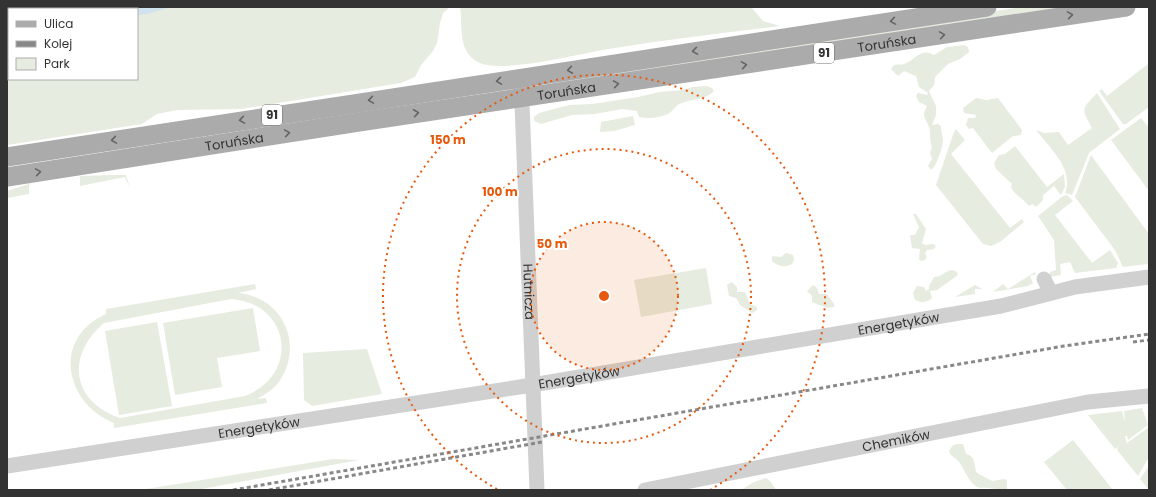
<svg xmlns="http://www.w3.org/2000/svg" width="1156" height="497" font-family="Poppins,sans-serif">
<style>
.green{fill:#e6ecdf;fill-rule:evenodd}
.water{fill:#cfe2ee}
.lines{fill:none;stroke-linecap:round;stroke-linejoin:round}
.minor{stroke:#d0d0d0;stroke-width:15}
.major{stroke:#ababab;stroke-width:19}
.rail{stroke:#888;stroke-width:3;stroke-dasharray:4 3;stroke-linecap:butt}
.oneway{stroke:#636363}
.ring{fill:none;stroke:#e8590c;stroke-width:2;stroke-dasharray:2 4}
.labels{text-anchor:middle;stroke-width:4;stroke-linejoin:round;paint-order:stroke}
.shield{fill:#fff;stroke:#707070;stroke-width:1}
.shield-label{font-size:12px;font-weight:bold;fill:#333}
.street-label{font-size:13px;fill:#333;stroke:#fff}
.centre{fill:#e8590c;stroke:#fff;stroke-width:2}
.ring-label{font-size:12px;text-anchor:middle;font-weight:bold;fill:#e8590c;stroke:#fff;stroke-width:4;stroke-linejoin:round;paint-order:stroke}
</style>
<rect width="100%" height="100%" fill="#fff"/>
<path class="green" d="M7 7H450L443 13 440 23 437 43 433 51 421 65 415 77 401 83 241 109 177 110 157 114 142 124 7 145ZM9 9H137V79H9Z
M460 7H751L763 21 780 26C725 33 670 39 615 48 586 52 504 74 480 63 457 53 463 27 460 7Z
M1021 7H1087L534 87 673 62Z
M964 45 968 47 969 52 960 59 948 64 935 77 934 85 929 91 936 106V115L932 125 938 124 941 126C941 132 942 134 943 139 943 146 937 166 931 170L928 166 932 159 930 153 932 147C929 138 931 134 929 127 925 116 921 118 927 106L919 102 916 96 918 93 927 95 928 93 919 87 916 76 904 71 898 76 891 69 894 65C898 64 901 65 904 64 915 61 920 47 934 55L947 47Z
M1148 64 1149 107 1126 124H1123L1099 91 1102 89 1107 96Z
M706 86 712 88 714 91C706 100 690 99 679 104 676 106 673 110 670 113 661 118 648 119 639 117L637 111 622 109 595 114 572 115 541 124 534 121V117L539 113 569 105 592 104 638 97 659 92 682 90 693 87Z
M1097 93 1120 129 1089 153 1072 195 1065 193C1075 170 1049 147 1036 130L1044 133 1059 132 1068 145 1092 128C1081 108 1081 110 1097 93Z
M976 98 986 100 998 98 1022 130 1021 135 1013 136 992 153 973 128 969 129 966 125 968 118H975L976 115 964 113 963 108Z
M633 116 635 125 614 131 600 132 601 122Z
M1141 118 1149 128V191L1111 140Z
M956 129 965 140 951 154 1010 228 1022 219 1024 222 1000 242 991 246 983 244 936 185 954 132Z
M1015 146 1047 187 1064 174 1065 187 1061 195 1054 186 1043 195V200L1036 207 1032 204 1029 206C1023 198 1014 195 1011 187L1012 184 996 169 994 163 999 155 1005 154Z
M1091 155 1149 234 1148 264 1123 267 1115 250 1075 197Z
M112 175H126L130 188 125 177 80 186V176Z
M32 183 29 185V194L7 198V191Z
M1067 195 1073 201 1055 215 1092 263 1110 250 1118 263 1116 268 1075 273 1070 262 1060 264 1061 275 1050 277V272L1056 270 1054 240 1038 216 1063 196Z
M913 214H916L926 229 922 243 925 245 933 244 936 246 934 249 927 250 925 253 927 257 925 260 921 261 919 259 920 249 912 248 910 235H915L919 227Z
M786 253 793 255 794 260 792 264C785 268 777 266 772 261V256L781 257Z
M706 268 712 304 641 317 634 280Z
M952 270 957 272 958 275 937 290 930 291 932 298C927 303 921 303 915 300L913 293 917 286 924 287 926 291 929 289V286L934 277 940 276 946 272Z
M1035 272 1036 274 1030 276 1033 283 1028 286 993 292 1003 284 1008 289Z
M732 282 737 287V292H745L750 304 757 307V310L752 313 740 305 736 298 729 296 727 285Z
M255 284 256 289 238 293C282 297 305 344 279 382 274 389 264 395 257 399L266 398 267 403 114 428V423C64 403 52 338 106 314V309ZM231 299C290 303 301 374 245 396L120 418C71 401 66 355 104 323Z
M813 285 817 288 819 294H827L834 304V307L827 308 812 302V296L807 291Z
M975 285 982 289H975V294L955 297Z
M253 308 260 351 217 358 222 387 175 395 163 323Z
M157 322 172 406 119 415 105 331Z
M367 349 382 394 312 406 304 400 303 353Z
M1142 408 1148 425 1128 440 1127 436H1125L1127 443 1149 427V457L1138 476 1117 450 1118 447 1115 449 1088 415 1122 411 1125 422 1124 411Z
M1073 440 1113 490H1067L1044 462Z
M958 444H963L966 454C977 457 973 464 977 473L992 481 1004 479 1007 480V490C999 490 986 487 980 488 970 485 965 471 960 463 956 458 951 457 949 451L953 445Z
M333 459 359 460 196 490H140Z
M1149 466V490L1140 479Z
M766 478 771 482 776 490H741L754 482Z"/>
<path class="water" d="M7 7H171L147 14 137 15V9H9V47H7Z"/>
<g class="lines">
<g class="minor">
<path id="s1" d="M524 88 522 104 537 490"/>
<path d="M1044 279 1051 293"/>
<path id="s2" d="M7 466 526 386 1001 306 1075 287 1149 277"/>
<path id="s3" d="M645 490 1088 402 1149 396"/>
</g>
<g class="major">
<path d="M7 157 987 7"/>
<path id="s4" d="M7 177 359 122 1126 7"/>
</g>
<path class="rail" d="M1133 342 1149 340
M233 490 1064 346 1149 334
M269 490 542 442"/>
</g>
<defs><path id="oneway-chevron" d="M-2-3.5L2.5 0L-2 3.5" fill="none" stroke-width="1.6" stroke-linecap="round" stroke-linejoin="round"/></defs>
<g class="oneway">
<use href="#oneway-chevron" transform="translate(1070 15) rotate(-9)"/>
<use href="#oneway-chevron" transform="translate(893 21) rotate(171)"/>
<use href="#oneway-chevron" transform="translate(942 35) rotate(-9)"/>
<use href="#oneway-chevron" transform="translate(695 51) rotate(171)"/>
<use href="#oneway-chevron" transform="translate(744 65) rotate(-9)"/>
<use href="#oneway-chevron" transform="translate(570 70) rotate(172)"/>
<use href="#oneway-chevron" transform="translate(499 81) rotate(171)"/>
<use href="#oneway-chevron" transform="translate(616 84) rotate(-9)"/>
<use href="#oneway-chevron" transform="translate(371 100) rotate(171)"/>
<use href="#oneway-chevron" transform="translate(416 113) rotate(-8)"/>
<use href="#oneway-chevron" transform="translate(242 120) rotate(171)"/>
<use href="#oneway-chevron" transform="translate(287 133) rotate(-9)"/>
<use href="#oneway-chevron" transform="translate(114 140) rotate(171)"/>
<use href="#oneway-chevron" transform="translate(38 172) rotate(-9)"/>
</g>
<circle cx="604" cy="296" r="74" fill="#e8590c" fill-opacity=".12"/>
<g class="ring">
<circle cx="604" cy="296" r="74"/>
<circle cx="604" cy="296" r="147"/>
<path d="M497 489A221 221 0 1 1 711 489"/>
</g>
<g class="labels">
<g class="shield">
<rect x="814" y="43" width="20" height="20" rx="3"/>
<rect x="262" y="105" width="20" height="20" rx="3"/>
</g>
<g class="shield-label">
<text x="824" y="57">91</text>
<text x="272" y="119">91</text>
</g>
<g class="street-label">
<text dy="5" stroke="none"><textPath href="#s4" startOffset="890">Toruńska</textPath></text>
<text dy="5" stroke="none"><textPath href="#s4" startOffset="566">Toruńska</textPath></text>
<text dy="5" stroke="none"><textPath href="#s4" startOffset="230">Toruńska</textPath></text>
<text dy="5" stroke="none"><textPath href="#s1" startOffset="204">Hutnicza</textPath></text>
<text dy="5" stroke="none"><textPath href="#s2" startOffset="903">Energetyków</textPath></text>
<text dy="5" stroke="none"><textPath href="#s2" startOffset="579">Energetyków</textPath></text>
<text dy="5" stroke="none"><textPath href="#s2" startOffset="255">Energetyków</textPath></text>
<text dy="5" stroke="none"><textPath href="#s3" startOffset="256">Chemików</textPath></text>
</g>
</g>
<circle cx="604" cy="296" r="6" class="centre"/>
<g class="ring-label">
<text x="448" y="144">150 m</text>
<text x="500" y="196">100 m</text>
<text x="552" y="248">50 m</text>
</g>
<rect width="1156" height="497" fill="none" stroke="#333333" stroke-width="16"/>
<rect x="8" y="8" width="130" height="72" fill="#ffffff" stroke="#adadad"/>
<rect x="16" y="21" width="20" height="6" fill="#ababab" stroke="#adadad"/>
<text x="44" y="28" font-size="12" fill="#333333">Ulica</text>
<rect x="16" y="41" width="20" height="6" fill="#888888" stroke="#adadad"/>
<text x="44" y="48" font-size="12" fill="#333333">Kolej</text>
<rect x="16" y="58" width="20" height="12" fill="#e6ecdf" stroke="#adadad"/>
<text x="44" y="68" font-size="12" fill="#333333">Park</text>
</svg>
